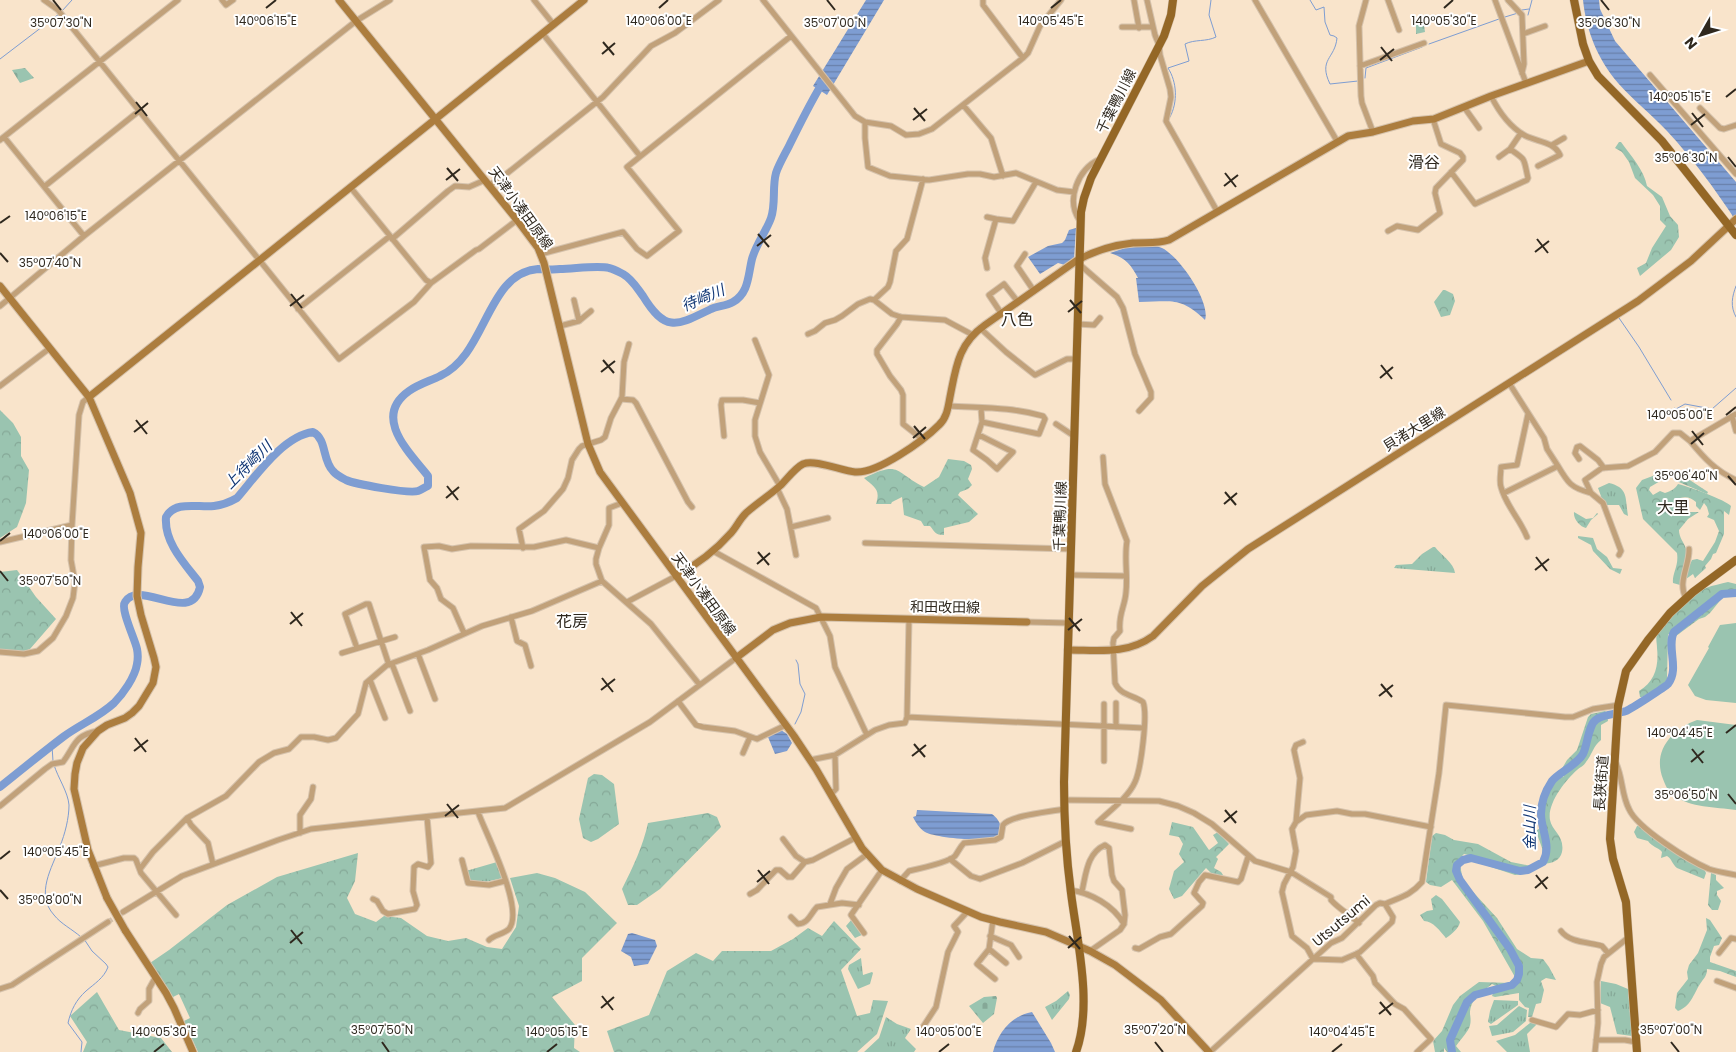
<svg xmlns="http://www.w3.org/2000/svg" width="1736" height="1052" font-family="Poppins,'Noto Sans JP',sans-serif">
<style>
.grass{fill:url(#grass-tufts)}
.forest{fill:url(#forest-crowns)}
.cemetery{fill:url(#cemetery-stones)}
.park{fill:#9ac4b0}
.water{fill:url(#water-rules)}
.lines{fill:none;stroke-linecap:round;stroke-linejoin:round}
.stream{stroke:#7e9dd2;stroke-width:1}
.river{stroke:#7e9dd2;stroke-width:8}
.street-tunnel{stroke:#d1bea8;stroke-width:5;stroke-dasharray:5 2.5;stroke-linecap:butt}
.street-casing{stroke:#d5c2ac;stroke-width:7}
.secondary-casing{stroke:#d5c2ac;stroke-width:9}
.primary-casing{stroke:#d5c2ac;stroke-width:9}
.street{stroke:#c1a17a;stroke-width:5}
.secondary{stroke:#ac7d3e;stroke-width:7}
.primary{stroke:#946726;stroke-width:8}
.secondary-bridge-casing{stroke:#d5c2ac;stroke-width:9;stroke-linecap:butt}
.secondary-bridge{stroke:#ac7d3e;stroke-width:7}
.ticks{fill:none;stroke:#2f281e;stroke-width:2}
.labels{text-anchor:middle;stroke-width:4;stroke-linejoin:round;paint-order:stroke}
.street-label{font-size:14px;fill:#2f281e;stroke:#fff}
.water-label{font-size:15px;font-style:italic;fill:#123775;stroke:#fff}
.quarter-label{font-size:16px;fill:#2f281e;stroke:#fff}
.ticks-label{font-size:12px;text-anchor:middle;fill:#2f281e;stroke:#fff;stroke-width:4;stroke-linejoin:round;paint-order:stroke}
</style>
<defs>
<pattern id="grass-tufts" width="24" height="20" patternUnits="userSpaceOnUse" patternTransform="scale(1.25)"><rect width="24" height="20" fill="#9ac4b0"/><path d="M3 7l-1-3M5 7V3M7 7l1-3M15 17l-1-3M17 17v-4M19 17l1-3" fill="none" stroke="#85a897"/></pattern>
<pattern id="forest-crowns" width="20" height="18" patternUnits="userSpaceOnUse" patternTransform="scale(1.25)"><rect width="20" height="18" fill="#9ac4b0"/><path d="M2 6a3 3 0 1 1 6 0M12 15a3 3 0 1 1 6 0" fill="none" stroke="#85a897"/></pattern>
<pattern id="cemetery-stones" width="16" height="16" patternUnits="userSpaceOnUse" patternTransform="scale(1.25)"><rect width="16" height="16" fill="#9ac4b0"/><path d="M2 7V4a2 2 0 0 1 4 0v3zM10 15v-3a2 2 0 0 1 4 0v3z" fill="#85a897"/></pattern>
<pattern id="water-rules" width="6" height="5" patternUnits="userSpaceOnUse" patternTransform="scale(1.25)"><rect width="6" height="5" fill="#7e9dd2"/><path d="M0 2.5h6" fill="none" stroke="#6880aa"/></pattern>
</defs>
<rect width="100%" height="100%" fill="#f9e4cb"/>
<path class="grass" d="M1609 483C1629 488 1625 498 1628 516L1624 514 1619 505H1606L1602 499 1598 488Z
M1433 547H1435C1441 555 1454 563 1455 573L1394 568 1396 565 1412 564 1422 554Z
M497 862 503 878 485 882 469 880 466 871Z
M852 919 864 934 855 938 846 926Z
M861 958 863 975 872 972 873 973 870 984 858 989 848 969 849 965Z
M1601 981 1616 984 1628 989 1632 1036 1617 1034 1610 1007 1600 1003Z
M1068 991 1070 995 1069 999 1052 1020 1045 1007 1056 1001Z
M1494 1000 1518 1001V1005L1491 1024 1488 1022 1490 1011Z
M1519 1006 1527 1010 1526 1021 1513 1032 1492 1036 1489 1026 1497 1025Z
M886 1017 897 1024 911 1029 905 1038 916 1049 914 1052H864L879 1038Z
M1530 1023H1538L1527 1034 1530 1052H1507L1496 1041 1515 1035Z"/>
<path class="forest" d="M1619 142H1621C1631 156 1644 170 1647 186L1662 197 1670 216 1678 225 1679 237 1671 250 1640 276 1637 268 1646 263 1652 248 1666 226 1660 220V206L1653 195 1635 178 1629 162 1622 152 1615 148Z
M1443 290H1445L1453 294 1455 301 1450 315 1441 317 1434 302Z
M0 410 13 423 21 437V456L29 470 26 503 17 527 0 538Z
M948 459 964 461 971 465 972 469 968 479 972 485 968 489 960 492 958 495 978 514 969 522 944 528V535C935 535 935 532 930 526H924L921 521 904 515 902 497 892 502 891 504H876C881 489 874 487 864 478 901 460 894 472 924 487L939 477Z
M1658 474H1663L1665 477 1662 480 1650 487 1649 490 1653 495 1660 491 1665 493C1671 491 1675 489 1678 484 1687 486 1726 500 1731 506L1729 515 1724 511V534L1716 553 1713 554 1711 559 1705 566 1706 568 1695 578 1693 574 1686 579 1685 575 1692 560 1697 559 1703 561 1715 542 1719 531 1714 520 1707 517 1709 514 1707 507 1704 503 1700 510 1696 506V502C1691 498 1687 496 1680 498L1678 501 1689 512H1699L1688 519 1679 530C1679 538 1684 542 1686 549 1690 561 1681 574 1680 585L1673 583C1672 573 1679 566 1677 553L1643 519 1636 488 1642 480Z
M1574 512 1586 519 1593 518 1597 513 1598 514 1591 520 1586 528C1580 527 1573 519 1574 512Z
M1578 536 1593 538 1597 549 1607 557 1613 568 1622 569 1620 574 1610 569 1593 551 1591 545 1578 538Z
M17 570 36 597 56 619 30 649 12 656 0 653V572Z
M1728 582 1736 584V590L1727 592 1710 613 1705 617 1699 619 1676 636 1668 634 1667 679 1663 685 1642 697H1640L1639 691C1655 681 1659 666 1657 648 1657 642 1655 638 1658 632 1664 620 1693 593 1706 588 1713 585 1721 584 1728 582Z
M1605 711 1607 713 1608 721 1601 725V740C1593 746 1592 755 1586 762 1584 766 1580 767 1577 770 1566 780 1547 803 1550 820 1552 831 1565 836 1562 852 1560 861 1552 863 1544 864L1542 848 1536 831 1540 828C1539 808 1540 790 1554 775L1564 777 1560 772 1567 760 1577 750 1588 717 1591 714Z
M594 774 602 775 614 784 619 824 598 839 591 842 583 838 579 819 588 778Z
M708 813 717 817 721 827 660 889 637 905H628L622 889C633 867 643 846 648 823Z
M1172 822 1193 827 1209 850 1218 843 1213 835 1218 832 1229 844 1216 857 1218 859 1214 868 1221 872 1223 875H1213L1206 868 1182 896 1174 899 1169 889 1174 871 1184 862 1179 854 1183 844 1179 837 1169 835Z
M1637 826H1640L1650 836 1704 869 1706 873 1704 879 1677 868C1672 864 1672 859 1667 856L1661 858 1662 852C1658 847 1652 847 1648 841L1637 838 1634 832Z
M1436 833 1445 835 1454 840 1478 844 1511 862 1531 866 1526 874 1515 875 1488 866 1476 857 1464 854 1459 859 1463 881 1497 918 1517 949 1531 958 1543 959 1549 967 1556 980 1546 978 1541 981 1544 990 1541 1003 1536 1004 1532 1017H1528L1529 1008 1525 1007 1519 1000V993L1495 997 1492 996 1496 986 1492 984C1481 993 1470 999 1470 1014 1471 1020 1471 1025 1468 1030 1465 1035 1460 1040 1456 1046L1461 1052H1447L1444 1048V1052H1435L1433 1041 1442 1031 1453 1005 1460 996 1479 982 1511 983 1515 977 1483 921 1452 880 1441 887 1430 885 1426 882 1432 836Z
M358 853 355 881 347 898 355 914 376 922 384 916 401 918 427 936 448 941 466 938 487 947 502 949 516 927 519 906 510 878 537 873 555 878 585 892 617 923 582 958V981L552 997 575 1025 574 1048 580 1052H198L184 1021 190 1018 179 994 173 997 150 963 169 950 227 905 277 877Z
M1711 873 1716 875V880L1724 888 1717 891V895L1721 901 1718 910H1712L1708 905Z
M1436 895 1442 899 1460 922C1459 928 1452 934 1446 938 1440 931 1433 921 1424 921L1420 915 1427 911 1433 910 1431 899Z
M1706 918 1710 920 1722 938 1719 945 1714 946 1710 957V962L1736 971V977L1720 971 1707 969C1707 976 1704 978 1700 984 1693 995 1691 1006 1678 1011L1675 1008 1677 993 1688 979 1687 972 1689 965 1698 953 1707 930Z
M834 921 861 949 841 970 857 1016 870 1013 873 1000 888 1001 877 1034 857 1052H614L607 1031 649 1015 667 971 696 953 713 961 722 951H771L793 939 808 928 822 936Z
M97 992 119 1030 161 1038 172 1052H83L87 1042 70 1016Z"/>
<path class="cemetery" d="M1416 18H1423L1425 32 1416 34Z
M25 68 34 78 20 83 12 70Z
M1676 471 1708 492 1707 494 1674 480Z
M996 996 997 998 994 1014 983 1023 969 1006 984 997Z"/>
<path class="park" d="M1736 623V703L1706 700 1695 696 1688 685 1709 648 1708 647 1720 625Z
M1697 720 1736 725V810C1715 807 1691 808 1673 795 1668 792 1665 784 1663 779 1652 751 1672 729 1697 720Z"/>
<path class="water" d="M866 0H884L827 95 813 86Z
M1583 0H1599L1600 9 1615 41 1736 182V221C1715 189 1693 159 1667 131 1651 114 1633 100 1618 83 1598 60 1586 30 1583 0Z
M1076 228 1074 259 1065 265 1058 263 1040 274 1028 257 1048 246 1062 243 1065 240 1069 230Z
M1147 246C1152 246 1157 246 1162 248 1179 256 1211 302 1205 320 1180 296 1171 302 1139 302L1136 278H1138C1131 264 1124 257 1110 253L1125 248Z
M781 730 787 734 792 743 787 751 775 754 768 737Z
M917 810 992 814C998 818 1006 830 997 836 988 843 936 838 925 832 919 828 916 823 913 817L916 816Z
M632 933 655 940 657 946 648 964 634 966 631 957 621 951 628 934Z
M1032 1012 1051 1043 1055 1052H993C998 1033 1011 1016 1032 1012Z"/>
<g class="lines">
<path class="stream" d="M1310 0 1316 10 1324 7 1325 22 1330 35 1334 36 1337 38C1335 59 1318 59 1330 84L1358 81
M1522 10 1529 9
M62 11 72 0
M1528 15 1532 0
M1505 17 1518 13
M1429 44 1499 19
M0 59 59 14
M1365 78 1366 68 1422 47
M1170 117C1178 102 1177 82 1168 68L1189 61 1185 44C1195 39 1206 42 1216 37L1209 15 1211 0
M1736 286C1732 297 1730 306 1736 317
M1619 318 1639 347 1671 400
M1514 384 1613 321
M1675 408 1676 409 1685 404 1712 409 1736 388
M795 724 801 712 805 694 800 684 798 664 796 660
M52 746 53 761
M54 765C58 778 68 792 69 805 69 818 65 834 60 846 52 868 35 894 54 915 61 924 72 929 81 937
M81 1052 82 1042 68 1023C71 1010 76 1000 86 991 94 984 104 978 108 967L106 964 92 951 84 939"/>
<path class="river" d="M0 787C21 770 42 753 63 737 79 725 99 717 114 703 123 694 135 677 137 664 138 659 138 654 137 649 135 639 120 609 125 602 139 578 192 626 200 587L198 581C184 563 164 542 166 517 175 500 199 508 214 506 223 505 230 502 237 498 256 476 283 436 313 432 327 439 322 460 333 471 336 475 342 478 346 480 355 484 409 494 418 491 421 490 425 487 428 486V476C409 452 372 417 409 391 419 384 430 381 440 376 487 355 486 273 538 269 545 269 553 270 560 269 573 269 598 265 609 268 614 269 619 272 623 274 632 279 637 288 643 296 666 334 678 325 711 309 718 306 726 306 733 302 749 293 748 275 752 259 756 244 766 232 771 218 776 204 772 187 776 173 779 164 785 154 789 146 800 124 810 103 823 82
M1452 1052 1450 1040 1467 1002 1475 995 1512 985 1517 980 1519 974V966L1510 949 1460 880 1456 871 1457 865 1463 860 1471 858 1520 871 1528 870 1543 862C1552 846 1541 830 1541 814 1541 803 1546 790 1552 781 1558 773 1577 765 1583 754 1588 744 1588 724 1597 719 1605 714 1617 714 1626 711 1631 709 1665 687 1668 684 1680 669 1666 646 1674 632L1722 594 1736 593"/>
<path class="street-tunnel" d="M108 922 123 912"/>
<g class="street-casing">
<path id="street" d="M44 0 58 10 339 359 414 302 431 283 476 250 479 249 517 220
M222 0 226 5 233 0
M534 0 554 25
M763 0 855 116 865 122 891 126 906 135 919 134 932 129 1023 58 1028 53 1040 26 1061 0
M983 0V5L1023 58
M1134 0 1139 28
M1147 0 1155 35 1159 45 1160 55 1170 89 1171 97 1166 121 1217 211
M1255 0 1337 141
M1366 0 1359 26 1361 96 1362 103 1373 132
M1388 0 1399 30
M1495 0 1526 83
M1508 0 1522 15 1524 64 1522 73
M1122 27H1153
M543 34 640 156
M1523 34 1545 26
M1360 66 1424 43
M1650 75 1736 174
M1491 96C1498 110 1509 126 1524 135 1536 142 1554 141 1560 155L1538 166
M963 105 991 138 1003 176
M1464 107 1479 128
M1700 108 1720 128 1724 129 1736 125
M865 122V138L868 167 890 176 929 180 968 174H980L994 177 1016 173 1057 190 1074 192
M4 137 84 236
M0 140 178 0
M1552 145 1564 138
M1499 157 1510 149 1521 133
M1451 172 1475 204 1527 180 1528 178C1523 157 1527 161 1510 149
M489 185 500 179 603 97 651 46 675 33 719 0
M45 186 139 111
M351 188 426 280 431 283
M987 217 996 219
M1080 221C1065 200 1078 169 1100 159
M1388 231 1397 226 1418 230 1440 213 1435 193 1436 188 1463 160V157L1460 153 1441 144 1433 119
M392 239 448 191 455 186 469 187 485 180
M541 254 623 232 637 249 647 256 679 231 627 167 791 36
M1025 254 1017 266 1034 291
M1079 264 1117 297 1123 308 1135 354 1151 392V398L1139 411
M987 268 985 258 996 219 1013 221 1036 182
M874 300 888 287 890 282 896 251 907 239 923 179
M0 306 84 236 356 21 390 0
M298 309 390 236
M1001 313 989 295 1004 284 1018 302
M901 317 897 324 877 350V354L890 376 901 390 903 395V424L922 439
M579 321 591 311
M1077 324 1094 325 1100 318
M560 326 579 321 574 300
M980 328 1006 352 1035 375 1067 359H1076
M808 334 815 331 825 323 835 320 842 316 858 304 870 299 874 300 892 314 901 317 945 320 973 335
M755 340 769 375 755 420V436L760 452 780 486
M1509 383 1544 438 1547 449 1558 466
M0 386 50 348
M621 399 633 400 636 403 688 502 692 507
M949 406C981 408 1012 407 1043 416L1045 419 1039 434 982 422
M1732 416 1736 431
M1056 424 1074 436
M979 435 1013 452 997 469 987 460 973 450 982 422 981 408
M724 436 721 405 722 400H743L760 403
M1690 441C1704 458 1716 471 1736 480
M1579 459 1575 453 1577 447 1580 446 1598 460 1604 468
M777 488 787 509 796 555
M1504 493 1558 466C1568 483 1571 488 1591 493L1585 480 1602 468 1628 466 1655 452 1673 433H1680L1690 441 1736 414
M1591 493 1603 503 1621 551 1619 555
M622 503 609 508V525L599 548 596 559V564L602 581 651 624 699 684
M791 527 828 518
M1527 537C1520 519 1506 506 1501 487 1499 481 1501 473 1501 467L1517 465 1528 414
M0 542 72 525
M865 543 1071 549
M523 548 519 529 544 511 563 489 568 478 572 460 579 449 582 446 601 440 605 437 611 418 622 397 624 362 629 344
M713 551 816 608 830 636 835 667 867 735
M1070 575 1126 576
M1686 598C1677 582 1690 565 1689 549
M627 602 676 576
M511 617 517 641 525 645 531 666
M1027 622 1069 623
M464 633 453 608 441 599 437 588 430 580 424 547 439 546 452 549 471 546 534 547 566 540 599 548
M357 648 345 614 366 604H369L389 665
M0 652 24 654 38 651 53 638 66 616 73 598 75 582 71 560 72 525 79 415 83 402 89 397
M342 653 395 637
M418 654 435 699
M392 664 410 711
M370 680 385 718
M678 701 696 725 703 727 735 731 757 739 786 725
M1104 704V761
M907 717 1144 728
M1116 727V703
M1303 742 1296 745 1294 750 1300 778 1296 822 1292 829 1296 851 1293 867 1284 884 1282 892 1292 936 1307 948 1313 959 1331 943 1342 938 1376 905 1380 903 1385 904
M743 753 750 737
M810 760 835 755 875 730 889 725 905 723 907 717 909 619
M1615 761C1623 776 1621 794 1629 809 1637 828 1690 861 1709 869 1718 872 1727 873 1736 875
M831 794 836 789 835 755
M1064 800 1159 801 1178 806 1194 813 1212 824 1255 861 1291 872 1331 897V900C1339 909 1349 914 1359 923
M0 806 45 769 52 764 63 762C75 746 74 735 98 731
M478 812C486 834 525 909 509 929 504 934 494 935 489 940
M187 818 191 825 208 843 213 864
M1098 822C1109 811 1128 798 1135 782 1141 769 1148 714 1143 702 1133 695 1120 695 1115 683L1113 643 1114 638 1120 631C1118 614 1125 607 1126 592 1128 575 1124 558 1127 541L1105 484 1103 457
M1098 822 1131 829
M1296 822 1306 815 1337 811 1352 814H1365L1431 827
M300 833V815L311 799 313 787
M783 839 796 856 805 862 813 860 855 838
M950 859 971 876 980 879 1022 863 1066 841
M462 860 468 883 489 885 505 881
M93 866 124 858H134L136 860 141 873 176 915
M140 869 153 852 187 818 226 796 259 762 274 753 289 749 301 737H314L328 740 336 738 358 714 366 683 387 665 428 650 482 626 532 611 602 581
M900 881 909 871C918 869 949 862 955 856 958 852 960 847 964 843L995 840 1001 837 1003 825C1011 815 1050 812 1064 809
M1070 890C1091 893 1113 905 1124 924
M1082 891C1086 874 1087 853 1105 845L1109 848 1112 875 1114 881 1122 890 1125 915 1124 924 1120 930 1090 951
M750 894 757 890 776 870H780L788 877H792L805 862
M373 899 377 901 383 911 388 914 415 909 417 905 413 891 414 867 418 864 428 867 431 863 427 817
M830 904 836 888 847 869 866 855
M123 912 182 876 278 840 311 829 505 808 650 722 736 658
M791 917 798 924C809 923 810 914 817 907L842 903 859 905
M993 920 989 949 977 964 995 979
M1561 931C1570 943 1589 942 1602 946L1608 953
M864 933 851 915 882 870
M990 936 1011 945 1019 957
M1135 948 1139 949 1160 937 1171 934 1202 906 1203 903 1194 893 1199 882 1205 875 1238 882 1241 879 1248 857
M989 949 1006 963
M1719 953 1731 938 1736 939
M1356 954 1373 976 1375 983 1395 1004 1404 1009 1431 1039 1417 1052
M1717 981 1736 988
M0 989 12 985 108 922
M138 1013 140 1009 149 1001V989L155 978
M1532 1020 1556 1027 1568 1014 1580 1015 1598 1010
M921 1030 936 1007 948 952 958 932 954 926 968 911
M1596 1040H1625L1636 1042
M1210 1052 1313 959 1342 960 1356 954 1360 952 1392 922 1393 917 1385 904C1400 897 1410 896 1422 882L1439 773 1446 705 1565 717H1573L1593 709 1619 705
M1595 1052 1598 1023 1597 982 1601 964 1604 957 1629 937"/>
</g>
<g class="secondary-casing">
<path id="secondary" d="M339 0 517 220 538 248 544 263 588 444 600 472 794 736 816 769 862 848 882 870 917 889 981 917 1000 922 1046 932 1090 951 1115 965 1161 1000 1209 1052
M0 286 89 397 130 493 141 533 138 567 137 596 141 615 154 658 156 667 153 683 139 706 132 713 125 718 107 725 98 731 83 748 77 763 75 774 74 789 88 850 107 898
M89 397 584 0
M676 576C696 565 715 551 730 534 736 528 739 520 746 513 757 503 770 495 781 485 787 479 795 468 803 464 815 459 842 471 855 472 877 474 923 441 939 425 947 418 948 407 950 397 956 367 958 344 985 325L1076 261C1092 252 1114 245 1133 243 1145 242 1157 244 1169 240L1348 136 1373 132 1413 121 1434 119 1491 96 1589 61
M1068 650C1098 650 1127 655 1153 636L1202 586 1248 549 1638 301 1691 261 1736 219
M736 658 773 630 790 623 821 617 1027 622
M125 930 166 993 174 1008 193 1052"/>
</g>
<g class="primary-casing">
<path id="primary" d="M1574 0 1583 44 1589 61 1598 76 1662 141 1736 235
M1076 1052C1093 1005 1077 941 1071 893 1066 856 1064 819 1064 782L1081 212 1084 198 1091 178 1164 36 1171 15 1173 0
M1637 1052 1626 902 1613 859 1610 839 1618 706 1626 671 1648 640 1670 613 1693 592 1736 560"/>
</g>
<use href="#street" class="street"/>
<use href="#secondary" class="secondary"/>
<use href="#primary" class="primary"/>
<g class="secondary-bridge-casing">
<path id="secondary-bridge" d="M107 898 125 930"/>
</g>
<use href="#secondary-bridge" class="secondary-bridge"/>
</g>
<path class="ticks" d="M53 0 61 10M827 0 835 10M1601 0 1609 10M266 8 276 0M659 8 668 0M1051 8 1061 0M1444 8 1453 0M603 42 614 55M1381 47 1392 61M602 54 615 43M1380 60 1394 49M1726 97 1736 89M136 102 147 116M914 108 925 121M1692 113 1703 127M135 114 148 103M913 120 927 109M1691 125 1705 114M1728 157 1736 167M447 168 458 181M1225 173 1236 187M446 180 460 169M1224 186 1238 175M0 223 10 216M758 234 769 247M1537 239 1548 253M757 246 771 235M1535 252 1549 241M0 253 8 262M291 294 302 308M1070 300 1081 313M290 306 304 295M1068 312 1082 301M603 360 614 373M1381 365 1392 379M601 372 615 361M1380 378 1393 367M1726 415 1736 407M136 420 147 434M914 426 925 439M1692 431 1703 445M134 432 148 421M913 438 926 427M1691 444 1704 433M1728 476 1736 485M447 486 458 500M1225 492 1236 505M446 498 459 487M1224 504 1237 493M0 541 10 533M758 552 769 565M1536 557 1547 571M757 564 770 553M1535 570 1549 559M0 571 8 581M291 612 302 626M1069 618 1080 631M290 624 303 613M1068 630 1082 619M602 678 613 692M1381 684 1392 697M601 690 615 679M1379 696 1393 685M1726 733 1736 725M135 738 146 752M914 744 925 757M1692 749 1703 763M134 751 148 740M912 756 926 745M1691 762 1704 751M1728 794 1736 804M447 804 458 818M1225 810 1236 823M445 816 459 805M1224 822 1237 811M0 859 10 851M758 870 769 884M1536 875 1547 889M757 882 770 871M1535 888 1548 877M0 890 8 899M291 930 302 944M1069 936 1080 949M290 943 303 932M1068 948 1081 937M602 996 613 1010M1380 1002 1391 1015M601 1008 614 997M1379 1014 1393 1003M382 1042 389 1052M1155 1042 1163 1052M1671 1042 1679 1052M154 1052 164 1044M547 1052 557 1044M939 1052 949 1044M1332 1052 1342 1044"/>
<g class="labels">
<g class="street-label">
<text transform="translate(1116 101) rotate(-63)" y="5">千葉鴨川線</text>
<text transform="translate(521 208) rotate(54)" y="5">天津小湊田原線</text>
<text transform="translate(1414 429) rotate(-32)" y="5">貝渚大里線</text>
<text transform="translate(1060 516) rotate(-88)" y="5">千葉鴨川線</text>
<text transform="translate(704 594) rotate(54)" y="5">天津小湊田原線</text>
<text transform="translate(945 607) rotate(1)" y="5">和田改田線</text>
<text transform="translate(1601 783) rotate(-86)" y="5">長狭街道</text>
<text transform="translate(1341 921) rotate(-40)" y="5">Utsutsumi</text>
</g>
<g class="water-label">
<text transform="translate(703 298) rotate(-23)" y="5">待崎川</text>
<text transform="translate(248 465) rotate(-45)" y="5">上待崎川</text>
<text transform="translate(1530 828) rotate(-90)" y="5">金山川</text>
</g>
<g class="quarter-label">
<text x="1424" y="168">滑谷</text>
<text x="1017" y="325">八色</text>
<text x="1673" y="513">大里</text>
<text x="572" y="627">花房</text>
</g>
</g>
<g class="ticks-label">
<text x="266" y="25">140°06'15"E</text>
<text x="659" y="25">140°06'00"E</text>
<text x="1051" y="25">140°05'45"E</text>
<text x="1444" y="25">140°05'30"E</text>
<text x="61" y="27">35°07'30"N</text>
<text x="835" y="27">35°07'00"N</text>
<text x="1609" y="27">35°06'30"N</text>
<text x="1680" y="101">140°05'15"E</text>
<text x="1686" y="162">35°06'30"N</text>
<text x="56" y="220">140°06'15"E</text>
<text x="50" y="267">35°07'40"N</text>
<text x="1680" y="419">140°05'00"E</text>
<text x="1686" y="480">35°06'40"N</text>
<text x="56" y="538">140°06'00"E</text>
<text x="50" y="585">35°07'50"N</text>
<text x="1680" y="737">140°04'45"E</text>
<text x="1686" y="799">35°06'50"N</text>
<text x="56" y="856">140°05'45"E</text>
<text x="50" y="904">35°08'00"N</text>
<text x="382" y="1034">35°07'50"N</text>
<text x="1155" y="1034">35°07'20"N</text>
<text x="1671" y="1034">35°07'00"N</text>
<text x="164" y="1036">140°05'30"E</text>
<text x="557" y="1036">140°05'15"E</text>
<text x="949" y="1036">140°05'00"E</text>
<text x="1342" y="1036">140°04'45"E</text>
</g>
<g transform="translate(1701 35) rotate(231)" stroke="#ffffff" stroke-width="4" paint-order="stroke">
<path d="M0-4L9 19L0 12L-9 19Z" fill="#2f281e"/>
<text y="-8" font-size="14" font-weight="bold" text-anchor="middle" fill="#2f281e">N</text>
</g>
</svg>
